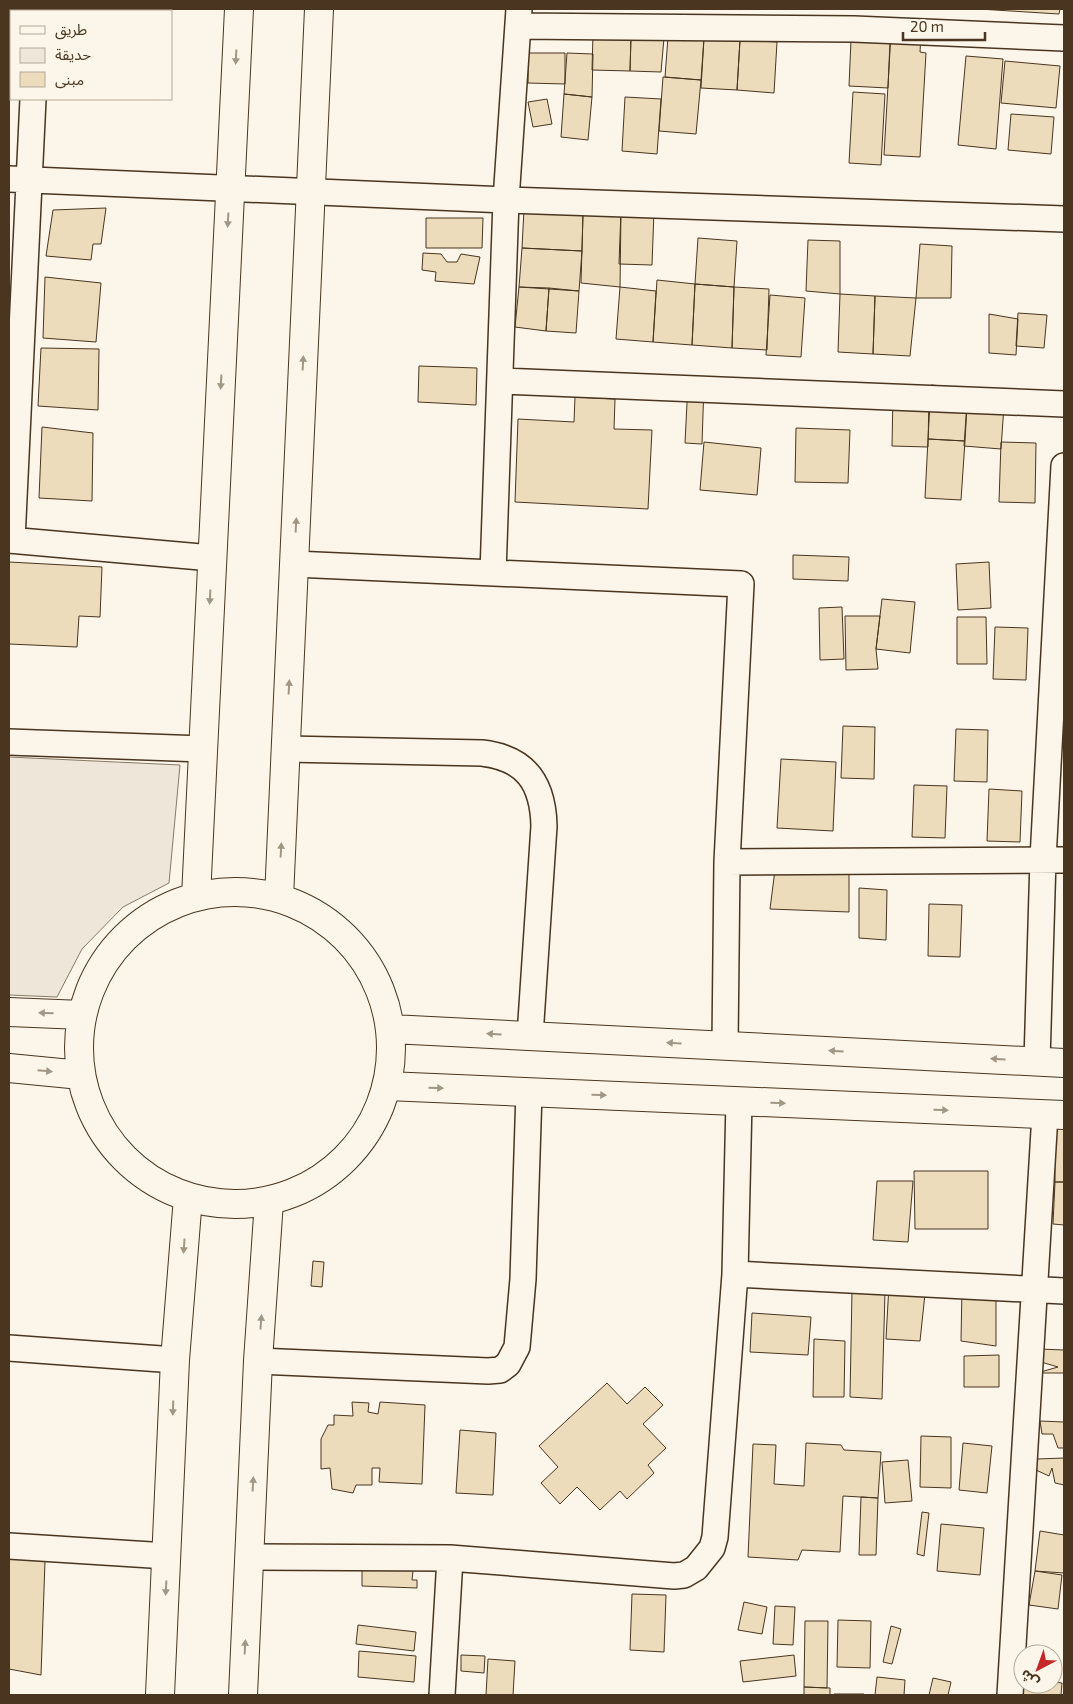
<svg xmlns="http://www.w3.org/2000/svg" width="1073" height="1704" font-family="'Exo 2','Noto Sans Arabic',sans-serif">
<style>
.green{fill:#ede6d9;stroke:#887966}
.building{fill:#ecdcbc;stroke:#4a3520}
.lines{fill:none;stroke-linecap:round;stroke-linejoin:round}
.street-casing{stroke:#4a3520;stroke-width:28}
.secondary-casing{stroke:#4a3520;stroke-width:30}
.street{stroke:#fbf6e9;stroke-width:25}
.secondary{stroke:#fbf6e9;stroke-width:28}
.oneway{fill:#a29684}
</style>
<rect width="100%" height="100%" fill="#fbf6e9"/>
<path class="green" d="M9 757 180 765 169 883 123 907 82 949 57 997 9 995Z"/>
<path class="building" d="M979 9H1060L1059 14Z
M891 33 921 35 920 52 926 53 920 157 884 155Z
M593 34 631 36 630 71 592 70Z
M631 36 664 38 661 72 630 71Z
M668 37 704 38 701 80 665 77Z
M704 38 740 40 737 90 701 88Z
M740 40 777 42 774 93 737 90Z
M851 40 890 41 888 88 849 86Z
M528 53H565V84L528 83Z
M567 53 593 54 592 97 564 94Z
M966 56 1003 59 996 149 958 145Z
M1005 61 1060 66 1056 108 1001 103Z
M663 77 701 80 696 134 659 131Z
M853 92 885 94 881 165 849 163Z
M564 94 592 97 588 140 561 137Z
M625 97 661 99 657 154 622 151Z
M547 99 552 124 533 127 528 102Z
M1011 114 1054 117 1051 154 1008 150Z
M106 208 101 244H93L91 260 46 256 53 210Z
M524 209 583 213 582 251 522 248Z
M621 210 654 211 652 265 619 264Z
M621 210 620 287 581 283 583 213Z
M426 218H483L482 248H426Z
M698 238 737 241 734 287 695 284Z
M808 240 840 241V294L806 291Z
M920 244 952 246 951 298H916Z
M522 248 582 251 579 291 519 287Z
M423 253 441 254 447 262H457L461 254 480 257 474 284 435 281 436 272 422 270Z
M45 277 101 283 96 342 43 338Z
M657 280 695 284 692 345 653 342Z
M695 284 734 287 732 348 692 345Z
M519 287 549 288 546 331 515 327Z
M620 287 656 291 653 342 616 339Z
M734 287 769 289 767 350 732 348Z
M549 288 579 291 576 333 546 331Z
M840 294 875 296 873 354 838 352Z
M770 295 805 298 801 357 766 355Z
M875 296 916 298 910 356 873 354Z
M1018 313 1047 315 1044 348 1016 346Z
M989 314 1018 319 1016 355 989 353Z
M41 348 99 349 98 410 38 406Z
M419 366 477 368 476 405 418 402Z
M688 383 704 384 702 444 685 443Z
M931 385 968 388 965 441 928 439Z
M968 388 1005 391 1001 449 964 446Z
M893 394 929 395 928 447 892 446Z
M575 397 615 399 614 429 652 430 648 509 515 502 518 419 574 422Z
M42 427 93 433 92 501 39 498Z
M796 428 850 430 848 483 795 482Z
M928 439 965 441 961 500 925 498Z
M704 442 761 448 757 495 700 490Z
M1001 442 1036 443 1035 503 999 502Z
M793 555 849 557 848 581 793 579Z
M9 562 102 567 100 617 79 616 77 647 9 644Z
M989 562 991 608 958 610 956 564Z
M882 599 915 602 910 653 876 649Z
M842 607 844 659 820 660 819 608Z
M845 616H880L876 649 878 669 846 670Z
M957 617H986L987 664H957Z
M995 627 1028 628 1026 680 993 679Z
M843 726 875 727 874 779 841 778Z
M956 729 988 730 987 782 954 781Z
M781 759 836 762 833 831 777 828Z
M914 785 947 786 945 838 912 837Z
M989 789 1022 791 1020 842 987 841Z
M777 854 849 858V912L770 909Z
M859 888 887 890 886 940 859 938Z
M929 904 962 905 960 957 928 956Z
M1064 1124V1182H1055L1054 1125Z
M914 1171H988V1229H915Z
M877 1181H913L908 1242 873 1240Z
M1055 1182H1064V1225L1053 1224Z
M313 1261 324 1262 322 1287 311 1286Z
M889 1284 925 1294 920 1341 886 1339Z
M962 1288 996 1298V1346L961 1341Z
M852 1291 885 1292 882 1399 850 1397Z
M752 1313 811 1317 808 1355 750 1352Z
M814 1339 845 1341 844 1397H813Z
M1038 1349 1064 1350V1373H1037L1058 1367 1041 1362Z
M999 1355V1387H964V1356Z
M607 1383 627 1404 645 1387 663 1405 643 1424 666 1448 648 1465 654 1473 627 1499 620 1491 600 1510 577 1487 560 1504 541 1483 558 1467 539 1446Z
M352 1402 369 1403 368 1412 378 1414 380 1402 425 1405 422 1484 379 1482 380 1468H372V1485H356L353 1493 332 1489 330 1468 321 1469V1439L328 1425H334V1415L353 1416Z
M1040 1421 1064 1422V1448H1058L1053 1434H1042Z
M460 1430 496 1433 493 1495 456 1493Z
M921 1436 951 1437V1488L920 1487Z
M806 1443 841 1445 844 1450 881 1452 878 1498 843 1496 840 1552 802 1550 798 1560 748 1557 753 1444 776 1445 774 1484 804 1486Z
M963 1443 992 1446 987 1493 959 1490Z
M1064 1458V1485L1055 1483 1052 1468 1049 1476 1036 1470 1037 1459Z
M908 1460 912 1501 885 1503 882 1462Z
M861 1497 878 1498 876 1555H859Z
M922 1512 929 1513 924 1556 917 1554Z
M941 1524 984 1528 980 1575 937 1571Z
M1040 1531 1064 1535V1573L1035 1571Z
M362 1554 414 1562 412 1580H417V1588L362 1586Z
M9 1558 45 1561 41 1675 9 1669Z
M1035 1571 1062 1575 1058 1609 1029 1605Z
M632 1594 666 1595 664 1652 630 1650Z
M744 1602 767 1607 762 1634 738 1630Z
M775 1606 795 1607 793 1645 773 1644Z
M838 1620 871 1621 870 1668 837 1667Z
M805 1621H828L827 1688 804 1687Z
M358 1625 416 1632 414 1651 356 1644Z
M891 1626 901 1629 892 1664 883 1662Z
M359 1651 416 1656 414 1682 358 1677Z
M461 1655 485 1656 484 1673 461 1671Z
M794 1655 796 1676 743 1682 740 1661Z
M488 1659 515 1661 513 1695H486Z
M877 1677 905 1680 904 1695H875Z
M933 1678 951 1682 948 1695H929Z
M1053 1682 1062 1683 1061 1695H1021L1023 1684H1053Z
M804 1687 830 1688V1695H804Z
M834 1694H864V1695H834Z"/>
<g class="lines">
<g class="street-casing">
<path id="street" d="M9 10 26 11
M518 26 854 29 1064 38
M9 179 506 200 1064 219
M500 381 1064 404
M9 540 212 558
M12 540 33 99
M294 564 741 584 727 862 725 1045
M493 573 506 200 519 9
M9 742 203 749
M286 749 482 753C526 758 543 783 544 826L530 1036
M727 862 1064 860
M1037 1061 1043 859 1064 466
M735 1274 739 1101
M9 1348 175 1360
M258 1361 488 1371 500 1370 508 1364 517 1347 523 1279 529 1092
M9 1546 167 1556
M249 1557 450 1558 674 1576 684 1575 696 1568 712 1548 715 1537 735 1274 1064 1291
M442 1695 450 1558
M1010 1695 1045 1114"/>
</g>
<g class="secondary-casing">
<path id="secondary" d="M79 1048a156 156 0 1 1 312 0a156 156 0 1 1-312 0Z
M196 897 239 9
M279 898 319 9
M9 1012 82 1015
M391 1029 1064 1063
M9 1068 81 1075
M387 1086 1064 1115
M160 1695 175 1360 188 1197
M243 1695 258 1361 269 1201"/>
</g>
<use href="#street" class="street"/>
<use href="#secondary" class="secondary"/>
</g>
<defs><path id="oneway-solid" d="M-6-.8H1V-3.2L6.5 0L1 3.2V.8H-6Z" transform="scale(1.25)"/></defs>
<g class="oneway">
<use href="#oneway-solid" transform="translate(236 57) rotate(93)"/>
<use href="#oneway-solid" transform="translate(228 220) rotate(93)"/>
<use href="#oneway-solid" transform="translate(303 363) rotate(-87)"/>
<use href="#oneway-solid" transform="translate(221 382) rotate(93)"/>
<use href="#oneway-solid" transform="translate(296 525) rotate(-87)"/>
<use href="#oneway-solid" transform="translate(210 597) rotate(93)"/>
<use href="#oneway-solid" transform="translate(289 687) rotate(-87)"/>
<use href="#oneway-solid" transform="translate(281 850) rotate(-87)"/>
<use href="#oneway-solid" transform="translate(46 1013) rotate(-178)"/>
<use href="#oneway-solid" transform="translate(494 1034) rotate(-177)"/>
<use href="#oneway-solid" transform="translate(674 1043) rotate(-177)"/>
<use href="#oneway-solid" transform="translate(836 1051) rotate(-177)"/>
<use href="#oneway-solid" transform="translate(998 1059) rotate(-177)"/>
<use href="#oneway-solid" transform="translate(45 1071) rotate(5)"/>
<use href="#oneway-solid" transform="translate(436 1088) rotate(2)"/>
<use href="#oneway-solid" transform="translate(599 1095) rotate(2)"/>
<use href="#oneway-solid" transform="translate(778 1103) rotate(2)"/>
<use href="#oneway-solid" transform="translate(941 1110) rotate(2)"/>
<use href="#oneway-solid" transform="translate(184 1246) rotate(94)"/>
<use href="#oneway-solid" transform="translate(261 1322) rotate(-86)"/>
<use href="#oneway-solid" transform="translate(173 1408) rotate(92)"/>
<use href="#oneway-solid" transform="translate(253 1484) rotate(-87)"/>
<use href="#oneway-solid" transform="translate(166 1588) rotate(93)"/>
<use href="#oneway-solid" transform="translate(245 1647) rotate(-87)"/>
</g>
<rect width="1073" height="1704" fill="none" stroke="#4a3520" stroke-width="20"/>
<rect x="10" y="10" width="162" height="90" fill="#fbf6e9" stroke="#b4a999"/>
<rect x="20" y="26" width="25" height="8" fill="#fbf6e9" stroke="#b4a999"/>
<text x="55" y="35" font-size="15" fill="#4a3520">طريق</text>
<rect x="20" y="48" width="25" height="15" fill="#ede6d9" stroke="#b4a999"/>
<text x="55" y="60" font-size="15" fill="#4a3520">حديقة</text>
<rect x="20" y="72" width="25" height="15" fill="#ecdcbc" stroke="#b4a999"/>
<text x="55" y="85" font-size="15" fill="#4a3520">مبنى</text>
<g transform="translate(1038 1669) rotate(221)"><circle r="24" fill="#fbf6e9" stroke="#b4a999"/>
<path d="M0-4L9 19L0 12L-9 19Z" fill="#c62828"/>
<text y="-8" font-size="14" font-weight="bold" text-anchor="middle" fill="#4a3520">ش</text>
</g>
<path d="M903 32v8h82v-8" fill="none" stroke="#4a3520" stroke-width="2.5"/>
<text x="910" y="32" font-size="15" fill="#4a3520" stroke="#fbf6e9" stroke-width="4" paint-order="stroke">20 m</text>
</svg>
